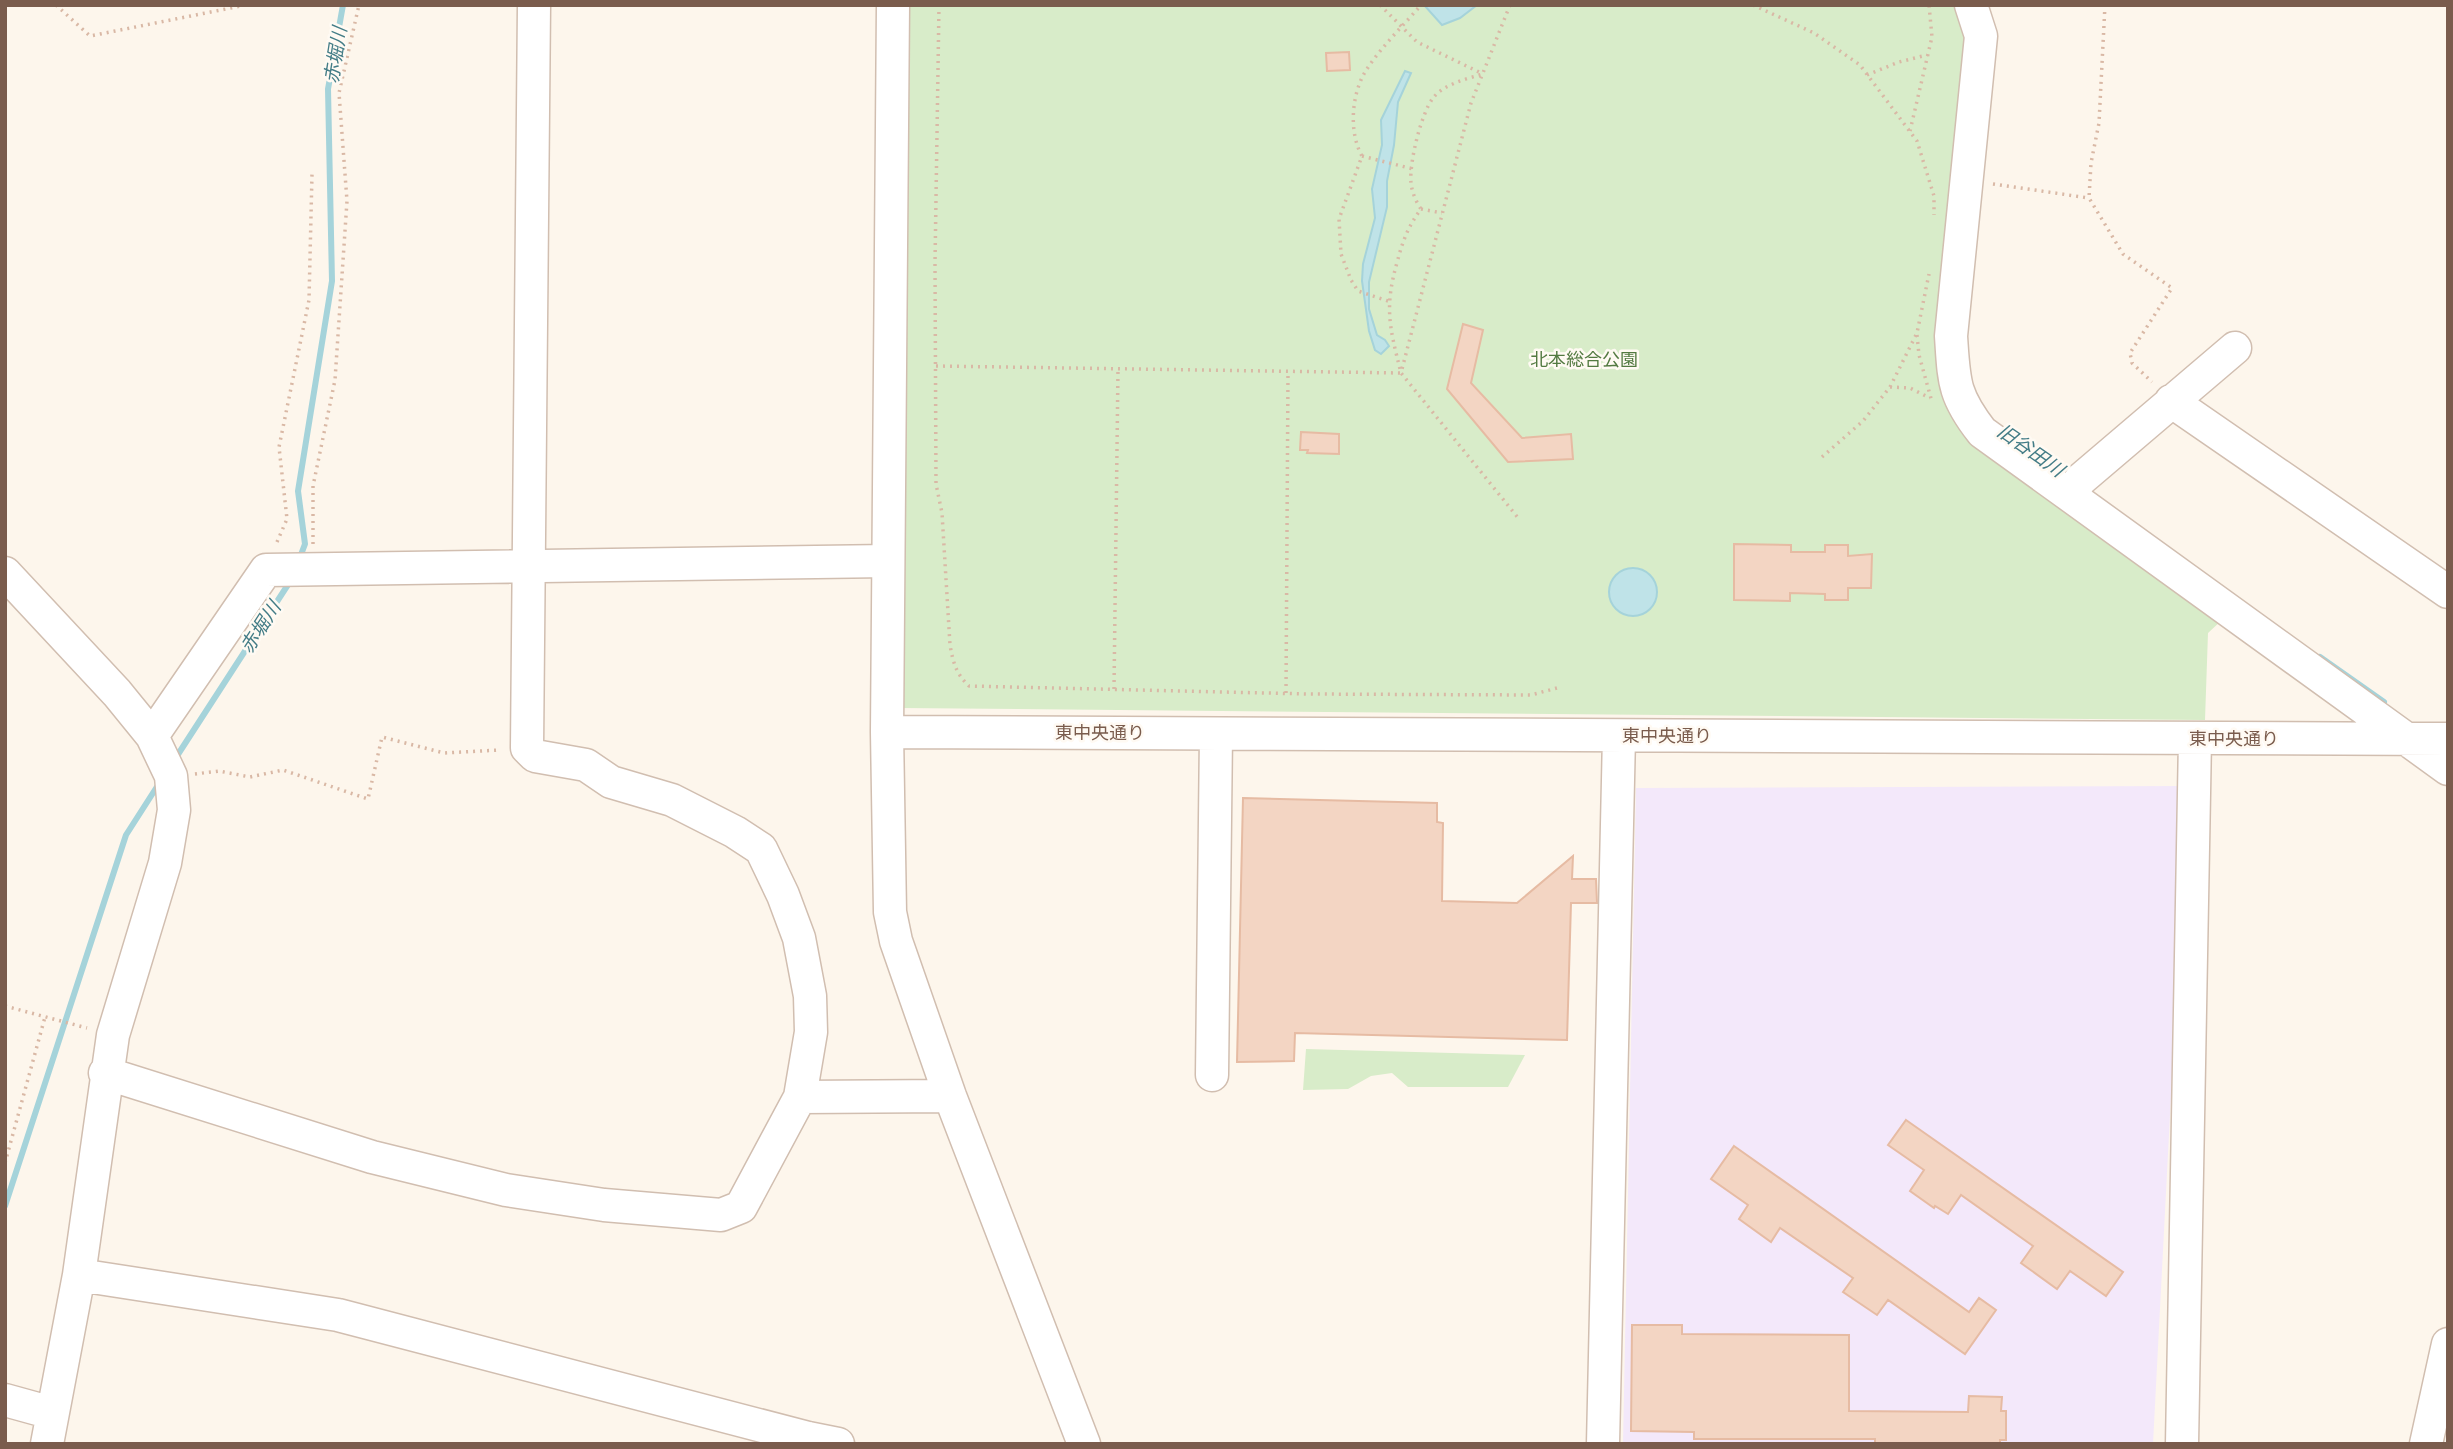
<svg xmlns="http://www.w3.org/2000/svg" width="2453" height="1449" font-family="Arial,'Noto Sans JP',sans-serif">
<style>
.education{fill:#f3e8fa}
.green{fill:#d8ecc9}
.water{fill:#bfe3e8;stroke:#a5d3da;stroke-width:2}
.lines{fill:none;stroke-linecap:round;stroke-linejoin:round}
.stream{stroke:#a5d3da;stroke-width:6}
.building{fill:#f3d5c3;stroke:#e6bba3;stroke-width:2}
.minor-casing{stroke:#d1beb0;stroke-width:35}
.path{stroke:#d9b8a5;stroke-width:3.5;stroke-dasharray:2 5;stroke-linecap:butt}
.minor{stroke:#fff;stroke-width:32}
.labels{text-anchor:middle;stroke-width:5;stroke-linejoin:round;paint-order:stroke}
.park-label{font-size:18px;fill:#537a41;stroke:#fffaf3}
.street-label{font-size:18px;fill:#7a5c4d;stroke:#fffaf3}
.water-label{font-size:19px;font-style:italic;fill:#437c86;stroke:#fffaf3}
</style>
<rect width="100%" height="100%" fill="#fdf6ec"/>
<path class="education" d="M2187 786 2153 1444H1623L1636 788Z"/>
<path class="green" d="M905 5H1961L1972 37 1955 408 2222 620 2208 633 2205 720 900 708Z
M1306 1049 1525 1055 1508 1087H1408L1392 1073 1371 1076 1348 1089 1303 1090Z"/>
<path class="water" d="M1424 5H1477L1460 18 1442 25Z
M1405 71 1411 73 1398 102 1394 145 1387 181V207L1369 282V309L1377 335 1385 340 1389 346 1381 354 1375 350 1369 331 1362 281 1363 264 1375 218 1372 189 1382 145 1381 120Z
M1609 592a24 24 0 1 1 48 0a24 24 0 1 1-48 0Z"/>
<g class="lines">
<path class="stream" d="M299 560 305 544 298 491 332 281 328 89 343 5
M2320 657 2384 702
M175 759 291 580
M5 1206 126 835 160 782"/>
</g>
<path class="building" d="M1349 52 1350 70 1327 71 1326 53Z
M1463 324 1483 330 1471 383 1522 438 1571 434 1573 459 1508 462 1447 389Z
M1301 432 1339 434V454L1307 453 1308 450H1300Z
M1734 544 1791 545V552H1825V545H1848V556L1872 554 1871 588H1848V600H1825V594L1790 593V601L1734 600Z
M1243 798 1437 803V822L1443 823 1442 901 1517 903 1573 856 1572 879H1596L1597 903H1571L1567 1040 1295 1033 1294 1061 1237 1062Z
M1906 1120 2123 1272 2106 1296 2070 1271 2057 1289 2021 1263 2033 1246 1961 1195 1948 1214 1935 1206 1934 1208 1910 1191 1924 1170 1888 1145Z
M1734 1146 1969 1312 1979 1298 1996 1310 1965 1354 1888 1300 1877 1315 1843 1292 1853 1278 1780 1228 1771 1242 1739 1219 1748 1205 1711 1179Z
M1632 1325H1682V1334L1849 1335V1411L1968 1412 1969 1396 2002 1397 2001 1411H2006V1440H2000V1444H1875V1439H1694V1432L1631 1431Z"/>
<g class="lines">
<g class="minor-casing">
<path id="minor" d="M893 5 887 732 890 912 896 941 950 1096 1084 1444
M1971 5 1981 36 1951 336C1954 381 1953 395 1982 432L2448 769
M2171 401 2448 592
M2071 495 2080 480 2235 348
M5 573 117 693 152 736 171 776 174 810 165 863 113 1035 79 1275 47 1444
M887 732 2448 739
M152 736 266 570 888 561
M105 1073 372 1157 506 1190 604 1205 721 1215 741 1207 800 1097 811 1032 810 996 799 938 783 895 761 849 735 832 672 800 611 782 586 765 535 756 527 748 534 5
M1212 1075 1216 734
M800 1097 950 1096
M79 1275 338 1315 808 1438 838 1444
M5 1400 52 1413
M1603 1444 1619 736
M2182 1444 2195 739
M2426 1444 2448 1344"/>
</g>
<path class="path" d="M56 5 90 36 246 5
M939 5 935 263 936 484 942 513 950 645C953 662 956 674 969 686L1308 694 1531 695 1557 688
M1380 5 1417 42 1481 73
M1510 5 1471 103 1401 373 1519 519
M1753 5 1814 33 1860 65 1917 141 1934 196V215
M2105 5 2099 123 2091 163 2089 198 2123 254 2172 288 2130 353 2132 363 2152 382
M1867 75 1899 62 1927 55
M1910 131 1932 37 1929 5
M1362 156 1413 169
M1993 184 2089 198
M1421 209 1442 213
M1388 301 1358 291 1351 280 1341 254 1339 219 1362 156C1349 133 1351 96 1365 72 1380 48 1403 26 1421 5
M1917 335 1919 355 1932 402
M936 366 1401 373C1389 325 1384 307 1398 259 1403 240 1409 225 1421 209 1416 202 1412 192 1411 183 1409 163 1421 114 1433 98 1444 84 1466 79 1483 74
M1890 387 1910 388 1930 398
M1822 457 1863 421 1890 387 1917 333 1929 274
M277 542 287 519 279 447 309 300 312 174
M313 544V486L335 380 347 201 339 93 359 5
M1114 689 1118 369
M1286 693 1288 371
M195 774 219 771 250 777 283 770 368 799 382 737 444 753 500 750
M5 1006 87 1028
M5 1163 45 1017"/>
<use href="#minor" class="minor"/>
</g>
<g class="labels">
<g class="park-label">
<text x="1584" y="366">北本総合公園</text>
</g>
<g class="street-label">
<text x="1100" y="739">東中央通り</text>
<text x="1667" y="742">東中央通り</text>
<text x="2234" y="745">東中央通り</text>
</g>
<g class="water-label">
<text transform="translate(335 55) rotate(-81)" y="7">赤堀川</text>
<text transform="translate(2031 450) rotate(35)" y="7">旧谷田川</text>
<text transform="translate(260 627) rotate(-57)" y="7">赤堀川</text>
</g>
</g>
<rect width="2453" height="1449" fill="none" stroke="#7a5c4d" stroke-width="14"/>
</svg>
